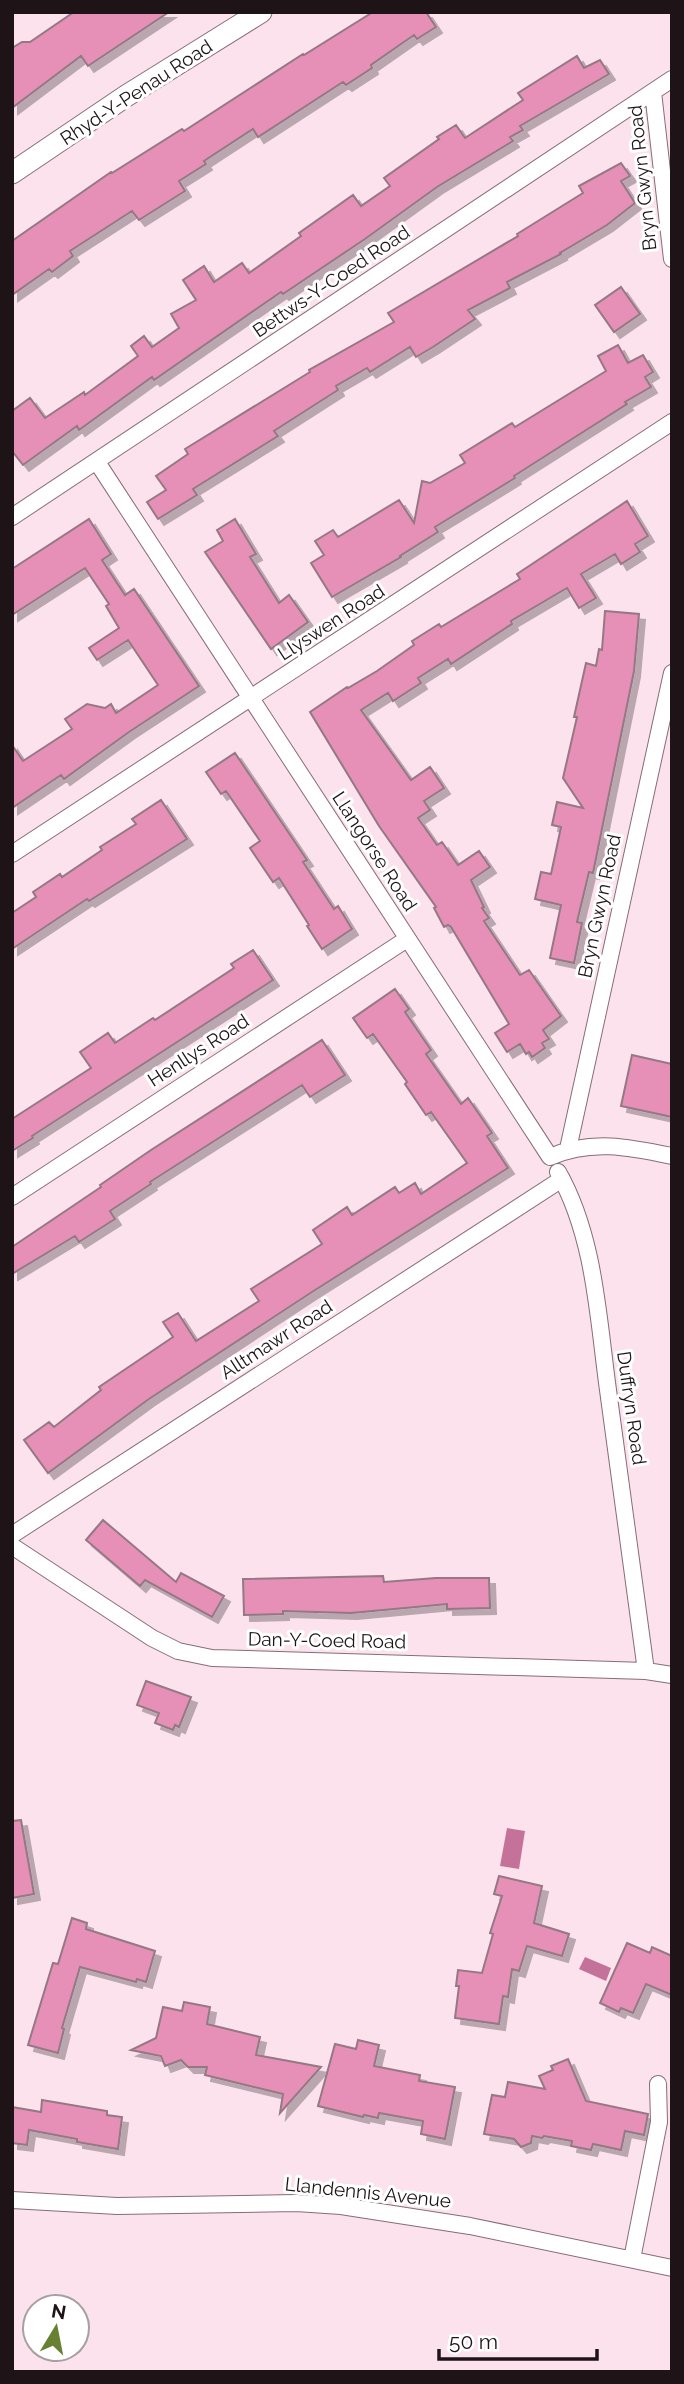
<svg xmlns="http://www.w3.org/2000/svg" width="684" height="2384" font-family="Raleway,sans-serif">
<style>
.water{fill:#c5729a}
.building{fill:#e68fb7;stroke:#947884;stroke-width:2;filter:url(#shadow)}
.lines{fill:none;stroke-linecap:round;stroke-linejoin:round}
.minor-casing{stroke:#886c78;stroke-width:18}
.tertiary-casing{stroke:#886c78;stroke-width:23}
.minor{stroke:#fff;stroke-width:16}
.tertiary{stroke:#fff;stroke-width:21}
.labels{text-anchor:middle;stroke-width:6;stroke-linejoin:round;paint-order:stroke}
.street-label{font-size:19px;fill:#1e1418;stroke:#fff}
</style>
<defs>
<filter id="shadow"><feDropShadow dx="6" dy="6" stdDeviation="0" flood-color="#0004"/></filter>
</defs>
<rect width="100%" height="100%" fill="#fce2ed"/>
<path class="water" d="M507 1828 525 1831 519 1869 500 1866Z
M585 1957 611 1968 606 1981 579 1969Z"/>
<path class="building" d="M74 12H169L88 66 81 56 12 108V48L22 42H30Z
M373 12H426L436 27 417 39 414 35 371 65 372 68 346 85 343 82 258 137 253 129 204 161 206 164 179 181 185 191 139 220 132 211 70 251 73 256 52 272 49 269 12 295V241L111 172 112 173 182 129 184 131 303 54 304 55Z
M577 56 584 68 600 60 609 74 520 126 523 130 510 137 513 141 437 187 365 239 283 294 281 292 154 380 152 377 79 430 77 426 23 465 12 451V411L30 398 45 418 84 392 85 395 138 356 131 346 144 336 152 347 179 328 171 314 196 300 183 280 204 266 214 282 242 263 249 273 301 236 299 233 353 195 361 206 390 186 384 178 439 139 437 137 456 125 465 138 523 100 518 93Z
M621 163 630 176 621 181 635 203 607 225 560 253 561 254 507 282 510 288 468 310 475 319 433 347 416 357 410 347 370 372 367 368 336 386 338 390 274 431 278 436 193 489 197 495 158 519 147 502 166 490 156 476 188 454 185 449 310 372 309 370 394 322 388 313 518 236 517 234 583 193 579 186Z
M621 287 640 314 614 332 595 305Z
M618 345 628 363 643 355 653 372 645 377 651 387 625 402 627 404 514 476 515 478 435 527 438 532 400 556 401 557 332 597 311 563 324 555 315 541 333 530 338 537 399 500 414 523 422 481 430 483 465 463 460 455 512 423 515 427 606 371 598 356Z
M627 501 648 536 635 544 640 552 621 564 615 554 581 574 596 598 579 608 567 588 511 621 512 624 451 664 448 659 418 678 421 683 393 701 388 693 361 710 411 780 430 767 444 788 424 801 430 810 418 818 437 845 442 842 458 865 479 851 490 867 471 880 484 907 482 908 489 918 484 921 520 975 529 970 561 1016 543 1030 549 1039 542 1043 545 1048 532 1057 529 1052 526 1054 520 1044 507 1052 495 1033 509 1024 451 927 448 925 444 927 434 908 436 907 379 826 310 712 347 687 348 688 377 671 414 645 412 641 439 624 441 627 520 579 517 574Z
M89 519 111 554 102 560 125 595 134 589 199 686 129 732 64 779 61 775 12 808V745L23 761 72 729 65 719 87 704 105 708 111 704 116 713 158 685 128 640 97 660 89 648 119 628 106 606 109 604 85 568 12 615V569Z
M235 519 256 554 250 557 279 603 289 595 308 622 271 649 205 552 223 541 217 530Z
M605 611 639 614 634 671 593 873 589 872 577 922 582 923 574 963 550 958 561 905 535 899 541 872 551 874 561 827 552 825 557 802 583 808 563 778 577 717H574L586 663 596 666 599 649 602 650Z
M235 753 307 860 303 862 334 909 338 906 352 929 322 949 307 926 309 925 279 878 273 882 250 848 260 841 226 791 221 794 206 772Z
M161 800 187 839 89 901 87 899 12 949V913L36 897 33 892 60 874 62 877 102 850 100 847 136 824 132 819Z
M253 950 273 980 32 1136 33 1138 12 1151V1119L91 1068 80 1052 108 1033 115 1043 153 1018 155 1020 234 968 231 964Z
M395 989 409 1009 405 1012 431 1050 426 1054 461 1104 468 1098 492 1133 487 1136 508 1168 312 1292 149 1399 48 1473 24 1440 49 1422 54 1427 101 1390 99 1387 173 1337 163 1322 178 1313 196 1341 259 1301 251 1289 322 1244 313 1230 347 1207 352 1215 395 1187 399 1193 415 1183 421 1194 467 1163 431 1112 426 1115 405 1084 407 1082 373 1034 367 1038 353 1018Z
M322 1040 345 1075 310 1097 302 1085 150 1182 151 1184 110 1211 115 1219 79 1242 75 1236 12 1274V1247L101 1187 100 1185 151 1150Z
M632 1055 672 1064V1117L621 1106Z
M103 1520 176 1582 181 1573 224 1596 212 1617 145 1580 140 1586 86 1540Z
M383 1576 384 1582 436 1578H489L490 1608 447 1609V1604L351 1613 283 1611V1614L244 1615 243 1579Z
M146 1681 191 1697 179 1727 175 1725 173 1730 155 1723 159 1713 137 1705Z
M21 1820 34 1894 12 1898V1821Z
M499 1876 542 1886 534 1923 569 1934 562 1956 527 1946 519 1971 512 1969 508 1997 503 1996 499 2024 455 2018 459 1986H456L458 1970 482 1973 493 1934 490 1933 502 1896 494 1894Z
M72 1918 87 1923 86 1929 155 1951 146 1982 137 1979 136 1982 80 1967 62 2028 64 2029 58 2053 28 2045 53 1963 58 1964Z
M627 1943 650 1953 652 1947 672 1956V1995L646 1984 633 2013 621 2008 619 2012 600 2003Z
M184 2002 210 2007 207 2024 260 2037 256 2055 321 2067 280 2113 283 2094 205 2075 207 2067H188L181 2060 165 2066 161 2056 131 2050 156 2038 163 2007 182 2011Z
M358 2040 379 2045 374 2066 420 2075 419 2081 455 2087 445 2139 421 2134 423 2121 379 2113 378 2118 364 2115 363 2117 318 2106 335 2044 356 2049Z
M568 2059 586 2101 648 2114 644 2135 625 2131 621 2150 593 2144 591 2150 571 2146 572 2141 544 2136 542 2138 532 2136 531 2143 521 2147 514 2139 484 2134 492 2095 505 2097 508 2082 545 2089 539 2076 553 2070 551 2066Z
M42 2100 107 2111V2115L122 2117 118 2149 77 2142V2139L29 2130 27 2145 12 2143V2107L41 2112Z"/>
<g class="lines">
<g class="minor-casing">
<path id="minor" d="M653 92 672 259
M97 462 550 1157C591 1139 629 1147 672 1156
M12 517 672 79
M12 854 672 422
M568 1149 672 673
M558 1172C595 1237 598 1318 608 1390 621 1484 633 1578 646 1671
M12 1197 407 939
M12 1535 562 1179
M12 1546 152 1638 178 1651 212 1658 646 1671 672 1675
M12 2200 117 2206 296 2203 341 2206 470 2226 672 2268
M632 2259 659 2122 658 2084"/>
</g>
<g class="tertiary-casing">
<path id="tertiary" d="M12 173 126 96 261 12"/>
</g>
<use href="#minor" class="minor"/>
<use href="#tertiary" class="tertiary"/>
</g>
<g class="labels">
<g class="street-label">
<text transform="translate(136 92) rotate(-33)" y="7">Rhyd-Y-Penau Road</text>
<text transform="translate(642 178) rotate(-96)" y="7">Bryn Gwyn Road</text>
<text transform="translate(331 281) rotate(-34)" y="7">Bettws-Y-Coed Road</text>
<text transform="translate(331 622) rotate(-33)" y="7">Llyswen Road</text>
<text transform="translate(375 851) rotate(57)" y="7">Llangorse Road</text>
<text transform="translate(599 906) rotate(-78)" y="7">Bryn Gwyn Road</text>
<text transform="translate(198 1050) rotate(-33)" y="7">Henllys Road</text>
<text transform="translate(276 1339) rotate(-33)" y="7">Alltmawr Road</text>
<text transform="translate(632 1408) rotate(82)" y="7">Duffryn Road</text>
<text transform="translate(327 1640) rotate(1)" y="7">Dan-Y-Coed Road</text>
<text transform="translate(368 2192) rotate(6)" y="7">Llandennis Avenue</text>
</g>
</g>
<rect width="684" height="2384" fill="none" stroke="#1e1418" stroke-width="28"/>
<g transform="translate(56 2328) rotate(10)"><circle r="33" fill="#ffffff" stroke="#a5a1a3" stroke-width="2"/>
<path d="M0-5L12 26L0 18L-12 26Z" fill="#688032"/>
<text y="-10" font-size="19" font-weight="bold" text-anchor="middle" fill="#1e1418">N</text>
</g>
<path d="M439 2349v10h158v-10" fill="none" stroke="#1e1418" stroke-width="3.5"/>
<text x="449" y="2349" font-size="21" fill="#1e1418" stroke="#ffffff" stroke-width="5" paint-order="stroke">50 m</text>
</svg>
